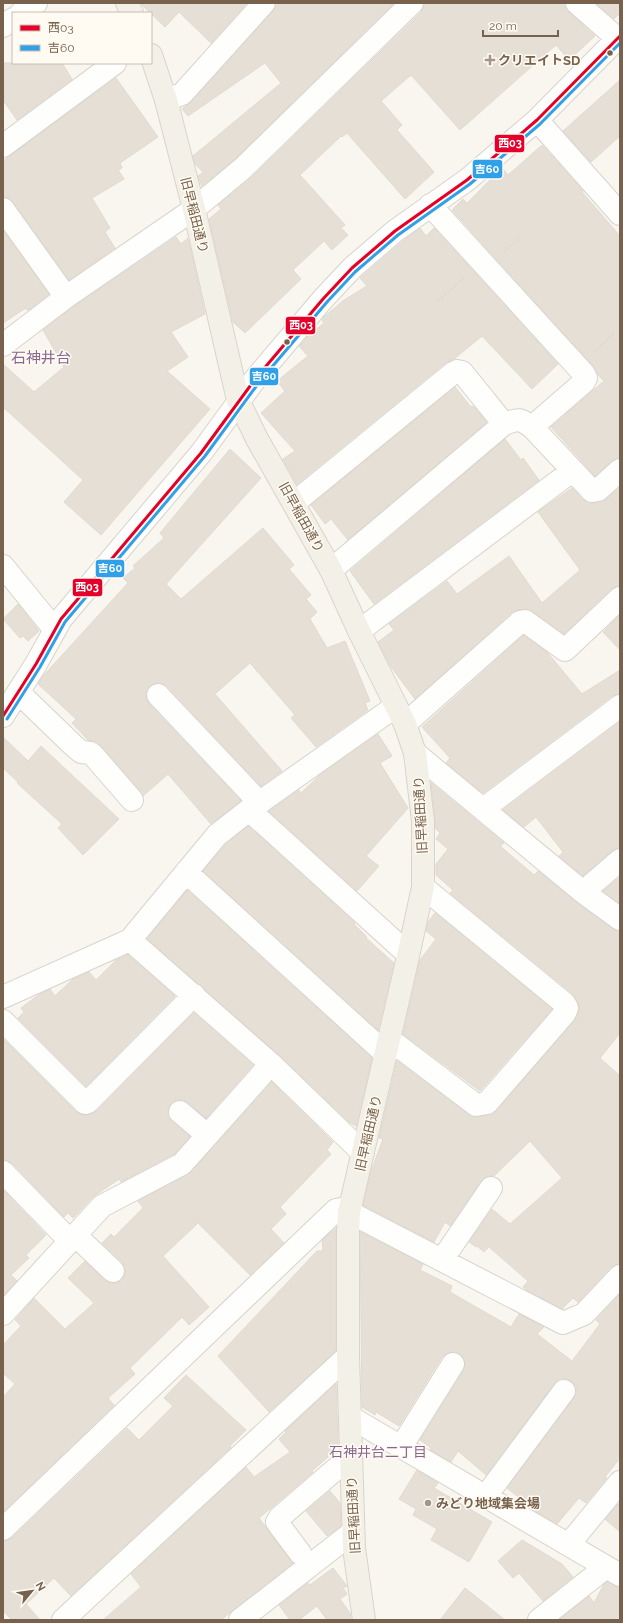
<svg xmlns="http://www.w3.org/2000/svg" width="623" height="1623" font-family="Raleway,'Noto Sans JP',sans-serif">
<style>
.building{fill:#e5dfd6;stroke:#e1dad1}
.lines{fill:none;stroke-linecap:round;stroke-linejoin:round}
.minor-casing{stroke:#d8d3cc;stroke-width:24}
.major-casing{stroke:#dad3cc;stroke-width:24}
.path{stroke:#dad6d0;stroke-width:2.5;stroke-dasharray:1 3;stroke-linecap:butt}
.minor{stroke:#fefefd;stroke-width:22}
.major{stroke:#f3f0e7;stroke-width:22}
.bus-1-casing{stroke:#fffbf2;stroke-width:6}
.bus-2-casing{stroke:#fffbf2;stroke-width:6}
.bus-1{stroke:#e4002b;stroke-width:3}
.bus-2{stroke:#30a0e9;stroke-width:3}
.bus-dot{fill:#78624d;stroke:#fffbf2;stroke-width:1.5}
.poi-dot{fill:#a59686;stroke:#fffbf2;stroke-width:1.5}
.labels{text-anchor:middle;stroke-width:3;stroke-linejoin:round;paint-order:stroke}
.poi-label{font-size:13px;font-weight:bold;fill:#78624d;stroke:#fffbf2;text-anchor:start}
.street-label{font-size:13px;fill:#78624d;stroke:#fffbf2}
.neighbourhood-label{font-size:14px;fill:#8a6693;stroke:#fffbf2}
.quarter-label{font-size:15px;fill:#8a6693;stroke:#fffbf2}
.line-badge{stroke:#fffbf2;stroke-width:1.5}
.badge-label{font-size:11px;text-anchor:middle;font-weight:bold;fill:#fff}
</style>
<rect width="100%" height="100%" fill="#f8f6ef"/>
<path class="building" d="M141 3H247L211 43 179 12 165 27 143 6Z
M276 3H394L234 160 202 186 198 176 203 172 195 164 193 156 281 83 265 63 188 116 182 109 191 102 273 11Z
M424 3H565V7L569 12 595 36 569 60 556 45 460 130 411 75 381 101 402 125 397 130 434 172 405 199 347 133 342 137 341 136 300 175 345 225 341 228 348 235 332 250 324 241 293 270 301 279 245 333 233 322 209 219 221 209 218 205 251 178 421 12Z
M596 3H620V13L614 19Z
M3 63H62L72 79 17 120 3 100Z
M116 78 158 137 120 163 122 168 118 170 124 179 92 198 110 228 105 232 115 248 69 280 13 202 8 198 3 197V161Z
M620 80V136L591 162 563 131Z
M542 145 583 191 582 192 620 236V458L612 461 595 476 551 427 604 381 598 375 593 366 452 210 463 199 467 203 502 168 508 175Z
M420 228 426 236 434 228 558 364 532 389 482 336 454 359 445 363 297 484 283 459 295 451 261 413 285 391 277 381 308 356 299 346 308 336 324 323 322 320 324 317 344 300 367 286 360 278 403 241Z
M3 230 49 294 30 309 27 310 26 308 3 323Z
M176 237 181 244 188 238 205 314 171 332 188 357 167 371 210 409 101 535 64 502 83 480 3 407V364L34 392 64 367 43 330 73 307Z
M455 387 471 407 473 406 487 422 348 540 331 519 325 524 311 505Z
M505 439 521 460 523 458 539 480 374 604 350 571Z
M230 449 261 478 166 584 181 599 263 528 294 565 289 569 311 595 306 599 317 612 310 619 327 648 345 641 370 701 365 703 368 710 316 747 291 718 295 715 250 663 215 694 282 771 261 786 167 686 161 683H156L150 686 146 692V698L149 704 241 801 211 824 168 774 143 796 102 747 97 742 88 740 72 723 76 719 38 684 43 676 128 583 123 578 135 568 133 566 164 538 160 533Z
M620 487V586L611 589 564 634 528 609 518 610 512 612 415 699 391 667 378 642 394 630 389 624 447 581 457 594 509 556 542 603 580 570 538 512 572 488 583 500 588 503H594L606 499Z
M18 604 39 631 28 641 23 636 20 638 3 619Z
M620 615V650L603 632Z
M524 635 547 652 582 694 620 670V694L612 696 483 793 446 763 450 758 422 727Z
M620 722V848L612 851 583 876 559 856 563 852 536 817 524 827 503 810Z
M378 734 392 756 380 763 408 808 366 856 379 866 357 891 269 811 299 790 301 793 320 775Z
M3 737 28 761 41 746 119 819 83 855 58 828 62 824 17 783 18 782 3 768Z
M431 783 504 843 500 846 534 875 538 871 576 902 613 929 620 931V1033L600 1058 620 1076V1264L611 1267 578 1302 573 1298 562 1309 528 1291 523 1287 528 1281 489 1247 484 1252 477 1246 476 1247 469 1242 492 1209 510 1224 562 1178 530 1141 494 1176 486 1177 481 1181 450 1226 445 1222 434 1242 363 1205 371 1171 383 1139 379 1138 397 1061 469 1115 478 1117 489 1115 496 1111 574 1021 579 1012V1007L578 1002 572 993 450 893 453 890 436 875V864L448 849 436 839 440 833 436 829Z
M248 826 355 923 354 924 367 937 366 938 394 963 378 1030 203 871 226 844Z
M620 877V904L603 891Z
M187 890 372 1058 356 1126 349 1122 279 1055 147 939Z
M435 913 552 1009 480 1091 403 1034 420 960 436 939 426 931 428 922Z
M128 955 175 996 86 1086 18 1018 24 1012 21 1008 37 996 50 989 55 996 73 979 89 972 96 980 116 960Z
M194 1013 253 1065 206 1118 188 1102 183 1100H176L171 1104 168 1109V1117L172 1122 190 1137 174 1154 121 1182 119 1179 93 1197 73 1218 68 1213 64 1217 12 1163 3 1160V1039L76 1112 82 1115H89L97 1111Z
M272 1082 333 1142 327 1150 331 1154 280 1207 286 1214 271 1229 284 1243 250 1275 198 1223 163 1256 209 1307 189 1325 182 1317 130 1368 135 1374 108 1398 114 1405 3 1512V1397L15 1384 3 1373V1345L21 1326 15 1320 34 1298 65 1329 94 1303 68 1278 85 1261 104 1280 110 1283H116L122 1280 125 1274V1267L122 1262 102 1243 111 1234 114 1237 143 1208 138 1201 191 1172Z
M3 1190 46 1235 26 1255 29 1258 11 1275 17 1281 3 1296Z
M336 1228V1351L269 1412 218 1356 317 1251H323L322 1240Z
M360 1232 423 1264 420 1270 452 1286 450 1292 511 1327 519 1314 544 1327 537 1334 572 1361 600 1324 596 1320 620 1294V1458L605 1477 607 1478 586 1503 579 1498 557 1524 520 1502 522 1500 507 1488 574 1398 576 1393V1386L571 1381 565 1379H559L554 1384 486 1475 458 1451 451 1462 430 1450 431 1448 420 1440 464 1370 465 1365 464 1359 459 1353 454 1352 448 1353 442 1357 399 1426 376 1412 375 1415 362 1407Z
M186 1375 246 1430 230 1446 231 1447 71 1596 54 1578 26 1604 40 1620H12L3 1611V1541L12 1538 127 1428 139 1440 173 1406 164 1398Z
M336 1384 338 1445 327 1455 328 1457 312 1471 313 1472 259 1518 293 1563 221 1620H103L141 1587 131 1574 246 1467 254 1477 290 1452 279 1439 286 1432 285 1431Z
M417 1470 438 1483 434 1488 492 1522 469 1562 431 1540 437 1529 413 1515 416 1509 399 1499Z
M330 1491 340 1503 341 1526 327 1536 306 1511Z
M618 1504 620 1505V1532L605 1519Z
M522 1540 562 1564 573 1577 543 1601 519 1573 513 1578 498 1561Z
M333 1568 347 1586 343 1588 347 1594 340 1599 350 1613 351 1620H327L317 1606 299 1620H290L279 1605 308 1583 310 1585Z
M607 1582 620 1588V1620H559L589 1596 594 1603 604 1584Z
M465 1588 505 1620H440Z"/>
<g class="lines">
<g class="minor-casing">
<path id="minor" d="M577 3 618 39
M21 13 36 3
M3 26 13 19
M166 100 182 94 264 3
M537 120 620 214
M3 146 115 63
M430 205 584 374 586 378 584 382 532 427
M3 209 66 297
M3 345 66 297 194 209 242 169 412 3
M294 503 453 373 457 371 462 372 504 424
M3 566 55 630
M331 570 504 424C518 419 519 418 532 427L592 491 598 490 620 470
M359 631 572 471
M18 692 73 745 81 752 90 753 93 755 132 800
M158 695 260 803
M3 716 36 664 61 619 201 453 256 378 323 299 352 268 395 231 467 180 537 120 620 36
M405 724 520 622 525 621 565 650 620 598
M415 753 583 892 620 919
M483 809 620 706
M249 810 408 954
M186 872 386 1054
M583 892 620 860
M130 940 271 1064 363 1153
M3 997 130 940 217 835 249 810 396 706
M3 1021 85 1103 88 1102 194 995
M389 1039 476 1105 487 1103 565 1013 567 1008 564 1003 423 887
M180 1112 207 1135
M3 1172 70 1241
M75 1235 113 1271
M442 1260 491 1188
M3 1314 102 1206 182 1164 271 1064
M350 1417 620 1575
M401 1447 453 1364
M486 1496 564 1391
M3 1529 336 1210 341 1209 349 1212 563 1323 584 1314 620 1276
M569 1544 620 1482
M300 1553 279 1525 277 1522 280 1517 344 1462 351 1460
M63 1620 348 1356
M240 1620 353 1532
M539 1620 606 1567"/>
</g>
<g class="major-casing">
<path id="major" d="M127 3 132 13
M151 55 166 100 194 209 238 400 257 439 331 570 359 631 405 724 415 753 423 821V887L405 970 349 1212 348 1231V1356L354 1548 364 1620"/>
</g>
<path class="path" d="M504 251 520 237
M439 300 464 278
M595 351 615 332"/>
<use href="#minor" class="minor"/>
<use href="#major" class="major"/>
<g class="bus-1-casing">
<path id="bus-1" d="M3 716 36 664 61 619 201 453 256 378 323 299 352 268 395 231 467 180 537 120 620 36"/>
</g>
<g class="bus-2-casing">
<path id="bus-2" d="M7 719 40 667 65 622 205 456 260 381 327 302 355 272 398 235 470 184 540 124 620 43"/>
</g>
<use href="#bus-1" class="bus-1"/>
<use href="#bus-2" class="bus-2"/>
</g>
<g class="bus-dot">
<circle cx="610" cy="53" r="3.5"/>
<circle cx="287" cy="342" r="3.5"/>
</g>
<g class="poi-dot">
<path d="M488 54h4v4h4v4h-4v4h-4v-4h-4v-4h4z"/>
<circle cx="428" cy="1503" r="4"/>
</g>
<g class="labels">
<g class="poi-label">
<text x="498" y="65">クリエイトSD</text>
<text x="436" y="1508">みどり地域集会場</text>
</g>
<g class="street-label">
<text transform="translate(195 215) rotate(76)" y="5">旧早稲田通り</text>
<text transform="translate(302 517) rotate(61)" y="5">旧早稲田通り</text>
<text transform="translate(420 815) rotate(-93)" y="5">旧早稲田通り</text>
<text transform="translate(368 1133) rotate(-77)" y="5">旧早稲田通り</text>
<text transform="translate(353 1515) rotate(-93)" y="5">旧早稲田通り</text>
</g>
<g class="neighbourhood-label">
<text x="378" y="1457">石神井台二丁目</text>
</g>
<g class="quarter-label">
<text x="41" y="363">石神井台</text>
</g>
</g>
<g class="line-badge">
<rect x="494" y="134" width="31" height="19" rx="4" fill="#e4002b"/>
<rect x="472" y="159" width="31" height="20" rx="4" fill="#30a0e9"/>
<rect x="285" y="316" width="31" height="19" rx="4" fill="#e4002b"/>
<rect x="249" y="367" width="30" height="19" rx="4" fill="#30a0e9"/>
<rect x="95" y="559" width="30" height="19" rx="4" fill="#30a0e9"/>
<rect x="72" y="578" width="31" height="19" rx="4" fill="#e4002b"/>
</g>
<g class="badge-label">
<text x="510" y="147">西03</text>
<text x="487" y="173">吉60</text>
<text x="301" y="329">西03</text>
<text x="264" y="380">吉60</text>
<text x="110" y="572">吉60</text>
<text x="87" y="591">西03</text>
</g>
<rect width="623" height="1623" fill="none" stroke="#78624d" stroke-width="8"/>
<rect x="12" y="12" width="140" height="52" fill="#fffbf2" stroke="#c9beb0"/>
<rect x="20" y="25" width="20" height="6" fill="#e4002b" stroke="#c9beb0"/>
<text x="48" y="32" font-size="12" fill="#78624d">西03</text>
<rect x="20" y="45" width="20" height="6" fill="#30a0e9" stroke="#c9beb0"/>
<text x="48" y="52" font-size="12" fill="#78624d">吉60</text>
<g transform="translate(32 1591) rotate(61)" stroke="#fffbf2" stroke-width="3" paint-order="stroke">
<path d="M0-3L7 15L0 10L-7 15Z" fill="#78624d"/>
<text y="-6" font-size="11" font-weight="bold" text-anchor="middle" fill="#78624d">N</text>
</g>
<path d="M483 30v6h75v-6" fill="none" stroke="#78624d" stroke-width="2"/>
<text x="489" y="30" font-size="12" fill="#78624d" stroke="#fffbf2" stroke-width="3" paint-order="stroke">20 m</text>
</svg>
